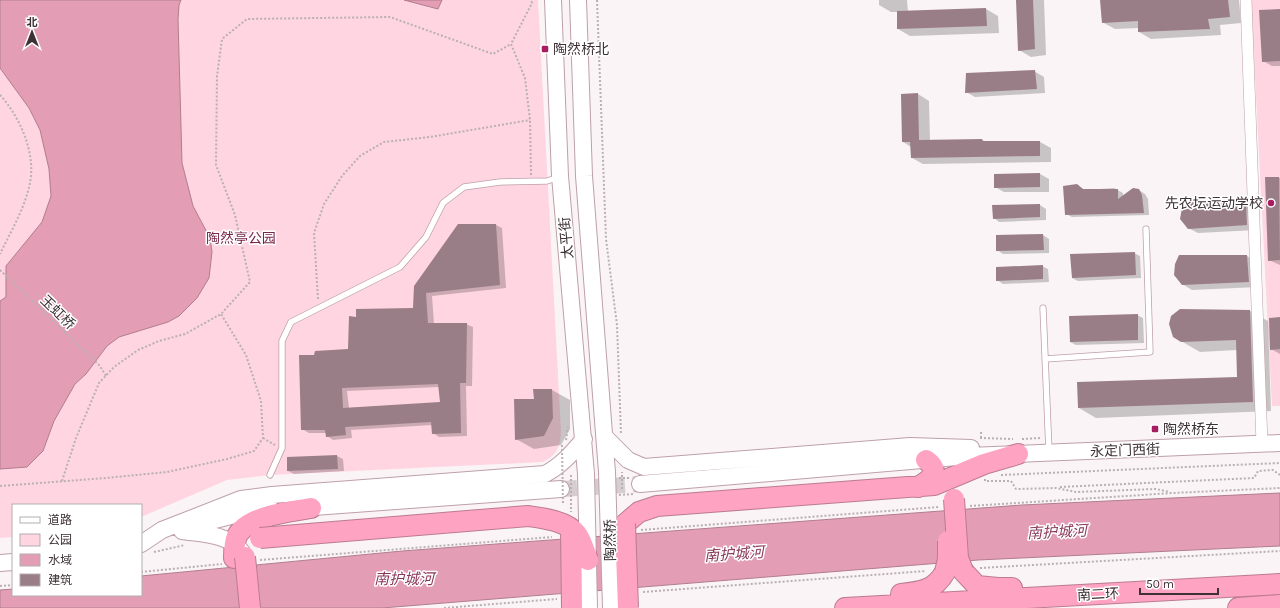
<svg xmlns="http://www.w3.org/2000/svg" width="1280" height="608" font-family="Karla,'Noto Sans SC',sans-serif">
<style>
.green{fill:#fed5e1}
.water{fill:#e39eb5;stroke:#b17d8f}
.shadow{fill:#0003;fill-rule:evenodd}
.building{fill:#9a7e87;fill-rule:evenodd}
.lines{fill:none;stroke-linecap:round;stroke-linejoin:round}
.secondary-tunnel{stroke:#d5cdcf;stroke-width:16;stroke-dasharray:16 8;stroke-linecap:butt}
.lane-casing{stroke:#bda0a9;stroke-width:7}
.street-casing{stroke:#bda0a9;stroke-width:12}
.secondary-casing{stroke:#bda0a9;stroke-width:18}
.highway-casing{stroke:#bb7b91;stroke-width:22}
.path{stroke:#b9b0b3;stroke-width:2;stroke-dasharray:2 2;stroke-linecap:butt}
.lane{stroke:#fff;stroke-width:5.5}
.street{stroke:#fff;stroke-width:11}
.secondary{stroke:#fff;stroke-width:16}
.highway{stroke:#ffa3c3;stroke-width:20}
.secondary-bridge-casing{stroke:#bda0a9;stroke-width:18;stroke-linecap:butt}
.highway-bridge-casing{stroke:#bb7b91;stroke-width:22;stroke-linecap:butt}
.path-bridge{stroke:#b9b0b3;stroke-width:2;stroke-dasharray:2 2;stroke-linecap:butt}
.secondary-bridge{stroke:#fff;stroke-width:16}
.highway-bridge{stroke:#ffa3c3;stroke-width:20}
.poi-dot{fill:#a81d61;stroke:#fff;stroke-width:1.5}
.labels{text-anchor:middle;stroke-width:3;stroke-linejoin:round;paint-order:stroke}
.poi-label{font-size:14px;fill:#3d3135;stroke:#fff;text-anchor:start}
.park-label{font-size:14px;fill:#762648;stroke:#fff}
.street-label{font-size:14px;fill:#3d3135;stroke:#fff}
.water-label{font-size:15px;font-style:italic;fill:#893758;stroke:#fff}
</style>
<rect width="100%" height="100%" fill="#fbf4f6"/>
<path class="green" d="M0 0H538L561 432C560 447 557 455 543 462L270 475 227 480 141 517V505H13V537L0 538Z
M1251 0H1280V406H1272Z"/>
<path class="water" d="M0 0H181L179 5 178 19 182 163 193 206 210 238 212 252 209 278 197 298 179 316 168 322 119 337 107 346 86 374 75 384 54 421 43 451 27 467 0 469V301L6 297V266L42 222 51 196 49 169 40 130 29 108 0 68Z
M404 0H442L438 9Z
M1280 493V546L978 560 382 608H0V590L13 589V595H141V576L402 551 1022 505Z"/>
<path class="shadow" d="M879 0H907L908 12 986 9 998 16 999 33 910 36 898 29V12H891L879 5Z
M1017 0H1044L1046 55 1031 57 1019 50Z
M1101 0H1239L1241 23 1220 25 1221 35 1151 39 1139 32V28L1115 29 1102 22Z
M1280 10V66H1272L1263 61Z
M1034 71 1044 77 1045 93 975 97 966 92Z
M918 94 929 101 930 141 982 140 987 142H1040L1051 148V162L923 164 912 158 911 147 903 142Z
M1040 174 1049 179V192H1004L995 187Z
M1266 178H1280V265L1269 260Z
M1077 185 1085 190 1114 188 1123 193V196L1139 190 1145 194 1148 199 1149 215 1072 217 1066 214Z
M1040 205 1046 209V220L999 222 994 218Z
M1245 205 1254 210 1256 230 1198 233 1188 228Z
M496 225 502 228 506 288 432 296 434 324H466L473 327 472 386H466L467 436 439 437 433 433 432 425 351 430 352 438 333 440 327 436V433H309L302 429 315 356 349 350 357 318 414 309 415 286ZM439 387 441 403 349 408 347 391Z
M1043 235 1049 239V253L1003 254 997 250Z
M1134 253 1140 256 1141 278 1078 281 1072 278Z
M1247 256 1256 261 1258 287 1192 290 1182 284Z
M1042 266 1048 269 1049 282 1003 284 997 280Z
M1250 311 1268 321 1271 411 1096 418 1079 408 1238 378 1237 350 1200 352 1181 341Z
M1137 315 1143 318 1144 343 1076 345 1070 342Z
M1280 318V354L1271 349Z
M534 390H552L570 400V429L561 445 534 449 516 439 535 400Z
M337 456 343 459 344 471 294 474 288 471V458Z"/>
<path class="building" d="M1016 0H1033L1035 49 1018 51Z
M1100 0H1228L1230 17 1208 19 1210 29 1138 32V21L1102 23Z
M986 8 987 26 897 29V11Z
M1280 9V61L1262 62 1259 10Z
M1035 70 1037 89 965 93 966 73Z
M918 93 919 140 982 139 983 141H1040V156L911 158 910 142H902L901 94Z
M1040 173V187L994 188V174Z
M1265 177H1279L1280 260 1268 261Z
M1077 184 1083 189H1118V199L1133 188 1139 189 1142 195 1144 213 1065 215 1063 186Z
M1188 202 1246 204 1247 225 1188 229 1180 219 1182 208Z
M1040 204V217L993 219 992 205Z
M458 224H496L500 285 426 293 428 323H467L466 383H460L461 433 432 434 431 422 345 427 346 435 326 437 325 430H301L299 355H314L315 351 348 349 349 316 356 317V309L413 308 414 286ZM438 384 440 402 343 408 342 388Z
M1043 234 1044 250 996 251V235Z
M1135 252 1136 275 1072 278 1070 254Z
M1179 255H1247L1249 282 1182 285 1174 275 1175 264Z
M1043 265V279L996 281V267Z
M1180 309 1250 310 1253 402 1078 408 1077 382 1237 377 1236 340 1181 342 1173 337 1169 324 1171 316Z
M1138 314V340L1070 342 1069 316Z
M1280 317V349L1270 350 1269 318Z
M533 389H552L553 418 544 436 515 440 514 399H534Z
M337 455 338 469 287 471V457Z"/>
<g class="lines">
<path class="secondary-tunnel" d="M561 489 640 484"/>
<g class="lane-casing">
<path id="lane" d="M1043 308 1049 452
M1045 359 1150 352 1146 229
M270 475 282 448V341L291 322 400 267 426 237 443 203 464 187 500 182 547 181 559 177"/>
</g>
<g class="street-casing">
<path id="street" d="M1246 0 1262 444"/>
</g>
<g class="secondary-casing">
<path id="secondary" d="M553 0 560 176 586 474
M578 0 584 176 607 472
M605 437 628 460 644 467 910 446 971 448
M640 484 969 456 1280 443
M300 508 561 489
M203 523 243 513 272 510
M182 531C202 534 230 534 242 552
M141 544 162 530 241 499 272 495 545 474C561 466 572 453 584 439
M0 563 13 562"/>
</g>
<g class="highway-casing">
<path id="highway" d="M918 487C930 480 942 471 926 460
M625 524 639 512 657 506 934 485 984 464 1018 454
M234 558C234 550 234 543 237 536 248 515 290 512 311 508
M963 571 977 586 998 588H1012
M901 594C921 592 935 590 945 572
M845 608 1280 584
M1238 608 1280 605"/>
</g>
<path class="path" d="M597 0 606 239 617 325 621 434
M0 95C20 117 36 153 30 183 25 208 11 231 0 254
M531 175 530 120 525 78 511 44 532 3 531 0
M0 270 100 366 106 376
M318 299 314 233 324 204 342 176 360 156 384 142 430 137 530 120
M981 432V439
M263 438 275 445
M980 438 1013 439
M1022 439 1041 438
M566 440 568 427
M1001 475 1280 463
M619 478H629
M985 479V481H1011L1016 489 1056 488 1076 492 1156 489 1170 492
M62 481 76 438 99 383 114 367 138 350 159 341 185 334 221 314 250 282 235 215 216 165 217 76 222 39 247 19 390 17 493 54 511 44
M0 486 106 478 167 472 227 459 254 451 263 438 261 401 246 355 221 314
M1060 487 1254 478 1258 471 1273 470 1280 475
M619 495 633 494
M970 506 1173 493 1280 488
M641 530 939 507
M154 552 185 545
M260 560 552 537
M980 568 1280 551
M141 572 222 564
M0 586 13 585
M643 592 926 571
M444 608 557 599"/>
<use href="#lane" class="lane"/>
<use href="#street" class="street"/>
<use href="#secondary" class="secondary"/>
<use href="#highway" class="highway"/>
<g class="secondary-bridge-casing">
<path id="secondary-bridge" d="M607 472 611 608
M586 474 589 608"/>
</g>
<g class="highway-bridge-casing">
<path id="highway-bridge" d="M954 499 958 558 963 571
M625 524 628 608
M571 529 572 608
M260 538 528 516C543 518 567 521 577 534 582 541 585 552 588 560
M245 557 250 608
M945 572 948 559V541"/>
</g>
<path class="path-bridge" d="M562 445 563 504
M571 475V512
M622 489V472"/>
<use href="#secondary-bridge" class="secondary-bridge"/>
<use href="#highway-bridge" class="highway-bridge"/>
</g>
<g class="poi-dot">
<rect x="541" y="45" width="8" height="8" rx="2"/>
<circle cx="1271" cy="203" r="4"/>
<rect x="1151" y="425" width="8" height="8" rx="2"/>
</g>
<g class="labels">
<g class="poi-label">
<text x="553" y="54">陶然桥北</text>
<text x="1263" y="208" text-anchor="end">先农坛运动学校</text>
<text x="1163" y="434">陶然桥东</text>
</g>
<g class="park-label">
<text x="241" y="243">陶然亭公园</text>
</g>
<g class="street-label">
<text transform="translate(566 238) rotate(-95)" y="5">太平街</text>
<text transform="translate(58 312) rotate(44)" y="5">玉虹桥</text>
<text transform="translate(1125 450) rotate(-2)" y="5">永定门西街</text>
<text transform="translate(610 540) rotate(-91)" y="5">陶然桥</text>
<text transform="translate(1098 594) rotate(-3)" y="5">南二环</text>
</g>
<g class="water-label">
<text transform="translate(1057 532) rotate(-3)" y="5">南护城河</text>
<text transform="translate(734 554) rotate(-4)" y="5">南护城河</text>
<text x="404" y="584">南护城河</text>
</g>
</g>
<rect x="12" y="504" width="130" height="92" fill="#ffffff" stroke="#b1adae"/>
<rect x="20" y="517" width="20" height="6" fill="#ffffff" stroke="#b1adae"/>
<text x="48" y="524" font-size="12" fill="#3d3135">道路</text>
<rect x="20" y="534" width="20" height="12" fill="#fed5e1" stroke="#b1adae"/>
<text x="48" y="544" font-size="12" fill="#3d3135">公园</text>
<rect x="20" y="554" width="20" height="12" fill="#e39eb5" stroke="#b1adae"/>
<text x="48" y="564" font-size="12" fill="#3d3135">水域</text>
<rect x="20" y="574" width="20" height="12" fill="#9a7e87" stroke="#b1adae"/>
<text x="48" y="584" font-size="12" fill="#3d3135">建筑</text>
<g transform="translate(32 32)" stroke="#ffffff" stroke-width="3" paint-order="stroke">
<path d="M0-3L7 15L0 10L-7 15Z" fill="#3d3135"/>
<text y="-6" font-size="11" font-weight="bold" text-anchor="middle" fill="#3d3135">北</text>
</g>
<path d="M1140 588v6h78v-6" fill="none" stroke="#3d3135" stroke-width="2"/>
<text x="1146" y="588" font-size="12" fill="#3d3135" stroke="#ffffff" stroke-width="3" paint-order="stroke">50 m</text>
</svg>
